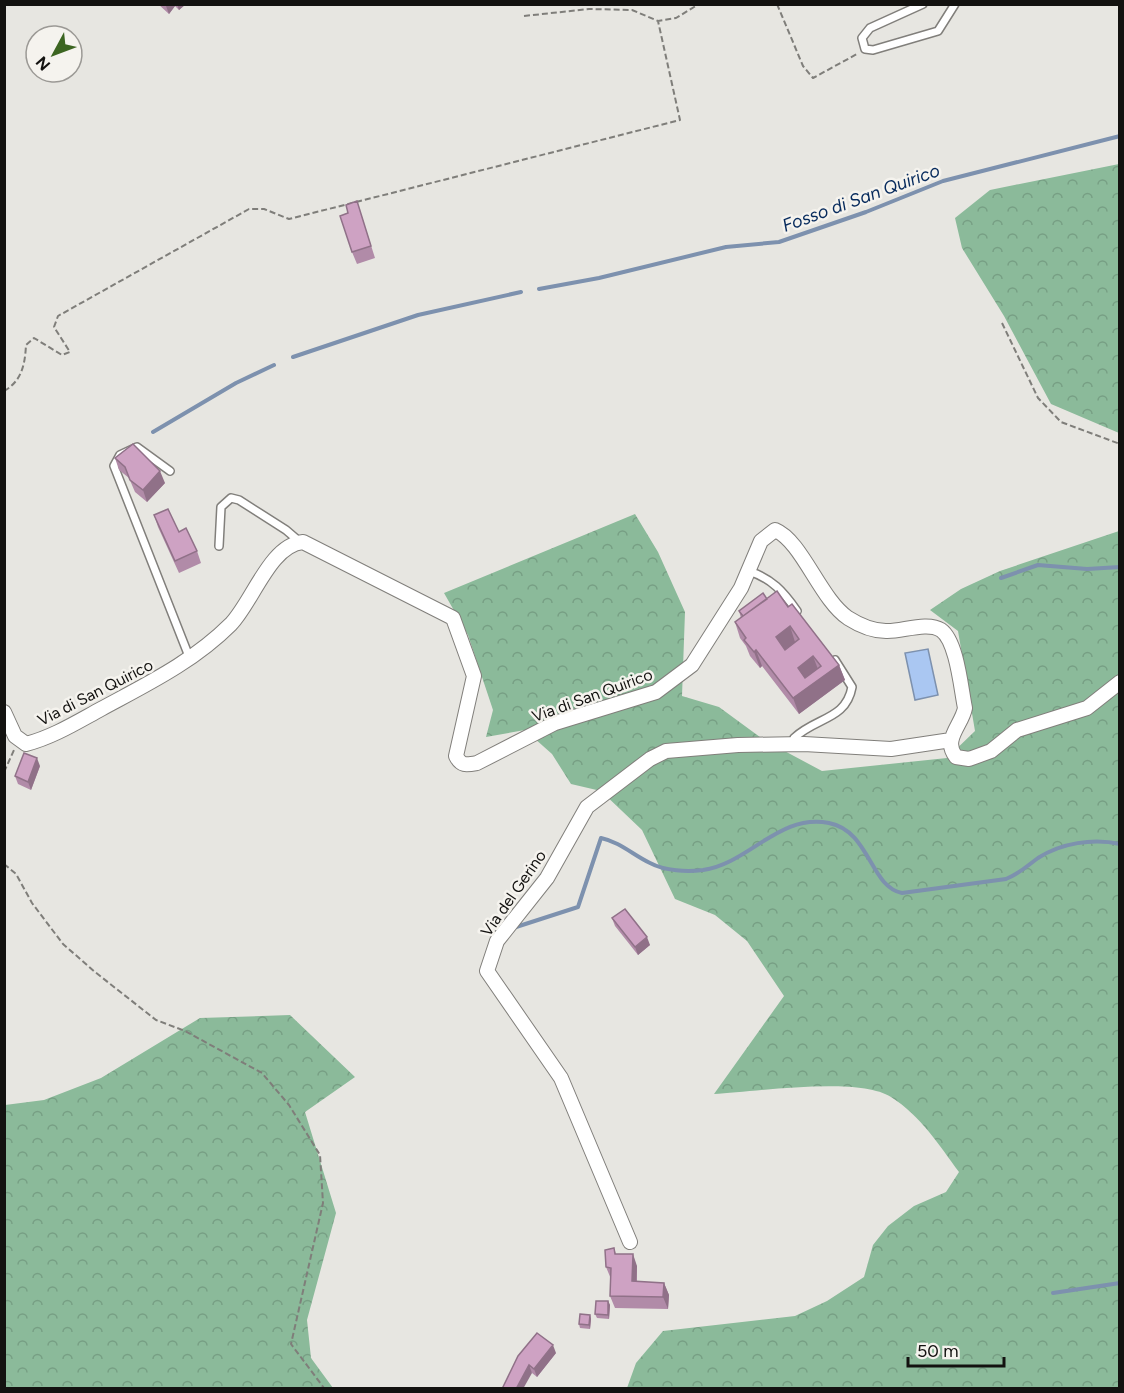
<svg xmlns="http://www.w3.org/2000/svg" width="1124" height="1393" font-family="Figtree,sans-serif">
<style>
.forest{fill:url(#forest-crowns)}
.water{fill:#aac7f2;stroke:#7d91ae;stroke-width:1.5}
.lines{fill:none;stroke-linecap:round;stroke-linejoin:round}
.stream{stroke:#7d91ae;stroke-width:4}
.lane-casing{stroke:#817f7b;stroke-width:10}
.street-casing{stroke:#817f7b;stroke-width:16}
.path{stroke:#7f7e7a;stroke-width:2;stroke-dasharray:6 3;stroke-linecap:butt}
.lane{stroke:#fff;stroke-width:7}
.street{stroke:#fff;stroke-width:14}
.wall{fill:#b18ba8}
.shaded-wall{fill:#907188}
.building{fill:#cea2c3;stroke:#907188;stroke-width:1.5;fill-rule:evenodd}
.labels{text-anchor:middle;stroke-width:5;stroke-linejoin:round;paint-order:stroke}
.street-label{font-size:16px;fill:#131210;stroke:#f5f3ee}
.water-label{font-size:18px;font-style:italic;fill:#062a5c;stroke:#f5f3ee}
</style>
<defs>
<pattern id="forest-crowns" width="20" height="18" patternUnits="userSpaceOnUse" patternTransform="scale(1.5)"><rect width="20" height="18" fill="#8bba9a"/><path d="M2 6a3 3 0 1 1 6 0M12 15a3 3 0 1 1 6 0" fill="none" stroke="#779f84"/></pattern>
</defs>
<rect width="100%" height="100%" fill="#e7e6e1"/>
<path class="forest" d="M1119 164H1120L1119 433 1051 404 1004 316 962 248 955 218 990 190Z
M635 514 658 552 685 612 682 696 719 707 764 740 822 771 947 758 975 731 958 631 930 610 961 589 1000 571 1119 531V1388H627L636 1363 663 1331 795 1316 827 1301 864 1277 873 1245 888 1226 914 1206 946 1192 959 1172C939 1145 921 1116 891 1097 858 1076 755 1092 714 1094L784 996 747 941 715 915 675 899 642 830 601 791 571 784 552 754 525 730 486 737 493 710 468 635 444 593Z
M290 1015 355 1077 305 1112 336 1213 307 1320 311 1358 333 1388H5V1105L44 1100 101 1078 200 1018Z"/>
<path class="water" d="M928 649 938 695 915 700 905 653Z"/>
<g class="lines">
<path class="stream" d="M539 289 599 278 726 247 779 242 866 212 943 181 1120 136
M293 357 418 315 521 292
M153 432 236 383 274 365
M1001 578 1038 565 1087 569 1120 567
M513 928 578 907 601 838C620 842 633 855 650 863 665 871 687 872 703 870 750 863 779 813 829 823 870 831 870 887 902 893L1006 879C1019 874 1027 866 1038 858 1061 843 1093 838 1120 844
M1053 1293 1120 1283"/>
<g class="lane-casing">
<path id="lane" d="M923 4 870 28 862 38 865 49 873 50 938 31 955 4
M170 471 137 447 120 455 114 466 190 659
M219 546 221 507 231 498 239 500 286 530 300 542
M749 571C772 579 783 591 797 611
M793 744 794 738C816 717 846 720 852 687L835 660"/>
</g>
<g class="street-casing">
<path id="street" d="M4 712 15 736 26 744C53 737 77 722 101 709 147 684 193 662 231 624 253 601 270 545 303 542L453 618 474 676 456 756C461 766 466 765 477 763L555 723 656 692 692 665 741 588 761 541 775 530C802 541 820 599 848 618 859 625 872 631 886 631 901 632 927 621 941 630 957 641 961 689 965 708 962 725 942 740 956 757L969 759 991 751 1017 730 1087 708 1120 682
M630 1242 561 1078 487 971 497 941 547 878 587 807 650 759 666 751 738 745 804 744 891 749 951 740"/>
</g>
<path class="path" d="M777 4 803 66 813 78 857 54
M524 16 589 9 632 10 658 21 676 18 699 4
M1002 323 1038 398 1061 422 1120 444
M4 391C22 381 25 364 26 345L34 338 62 355 70 352 54 327 58 316 249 209H264L289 219 680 120 658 21
M4 772 14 750
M4 864 16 874 32 903 63 944 95 972 156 1020 185 1031 262 1073 289 1105 320 1155 323 1203 291 1344 324 1388"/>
<use href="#lane" class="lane"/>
<use href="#street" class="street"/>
</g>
<path class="wall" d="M158 4H186L179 10 175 6 169 14Z
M357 201 375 258 357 264 352 252Z
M115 458 165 483 147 502 135 492 129 478 119 470Z
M154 515 179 532 197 551 201 563 179 573 158 527Z
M767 599 788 607 839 665 845 680 799 714 762 666 760 668 750 656 746 646 740 638 735 622 741 618 739 611Z
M40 766 31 790 18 784 15 776Z
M612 918 650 945 638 955 615 926Z
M614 1248 616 1254 637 1266V1282L664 1283 669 1295 668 1309 615 1308 610 1296 611 1279 606 1267Z
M608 1301 610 1305 609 1319 597 1318 595 1314Z
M590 1315 591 1319 590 1329 580 1328 579 1324Z
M556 1353 537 1377 532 1373 518 1356Z"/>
<path class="shaded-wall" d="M167 4H175V6L169 14 166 6Z
M177 4H186L179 10Z
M160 471 165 483 147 502 143 490Z
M790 626 795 642 781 653 776 637Z
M756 650 762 666 760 668 754 652Z
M813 656 819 672 804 684 798 668Z
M839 665 845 680 799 714 793 698Z
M37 758 40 766 31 790 28 782Z
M647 937 650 945 638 955 635 947Z
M633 1254 637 1266 636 1293 632 1281Z
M664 1283 669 1295 668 1309 663 1297Z
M608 1301 610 1305 609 1319 608 1315Z
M590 1315 591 1319 590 1329 589 1325Z
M553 1345 556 1353 537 1377 534 1369Z
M529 1365 532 1373 523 1389H516Z"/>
<path class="building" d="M357 201 371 246 352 252 340 216 348 213 346 205Z
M133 444 160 471 143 490 130 480 125 467 115 458Z
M168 509 179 532 186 528 197 551 175 561 154 515Z
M777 591 788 607 792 604 839 665 793 698 756 650 754 652 744 640 746 638 735 622ZM790 626 799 639 785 650 776 637ZM813 656 821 666 805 678 798 668Z
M763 593 767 599 743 616 739 611Z
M24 753 37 758 28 782 15 776Z
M625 909 647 937 635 947 612 918Z
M614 1248 615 1254H633L632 1281 664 1283 663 1297 610 1296 611 1268 606 1267 605 1250Z
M596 1301H608V1315L595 1314Z
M580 1314 590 1315 589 1325 579 1324Z
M537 1333 553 1345 534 1369 529 1365 516 1389H502L518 1356Z"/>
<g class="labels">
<g class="street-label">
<text transform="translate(95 692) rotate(-27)" y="6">Via di San Quirico</text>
<text transform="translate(592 695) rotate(-20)" y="6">Via di San Quirico</text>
<text transform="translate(513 893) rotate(-55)" y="6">Via del Gerino</text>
</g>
<g class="water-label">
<text transform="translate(861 198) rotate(-20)" y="6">Fosso di San Quirico</text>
</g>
</g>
<rect width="1124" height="1393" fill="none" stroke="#131210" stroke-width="12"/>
<g transform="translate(54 54) rotate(229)"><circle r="28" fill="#f5f3ee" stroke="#9b9995" stroke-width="1.5"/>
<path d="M0-4.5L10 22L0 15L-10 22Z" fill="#3c6521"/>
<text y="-9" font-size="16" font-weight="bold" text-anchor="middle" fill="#131210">N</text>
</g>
<path d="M908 1357v9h96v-9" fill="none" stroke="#131210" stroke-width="3"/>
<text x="917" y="1357" font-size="18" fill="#131210" stroke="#f5f3ee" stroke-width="4.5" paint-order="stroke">50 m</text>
</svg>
